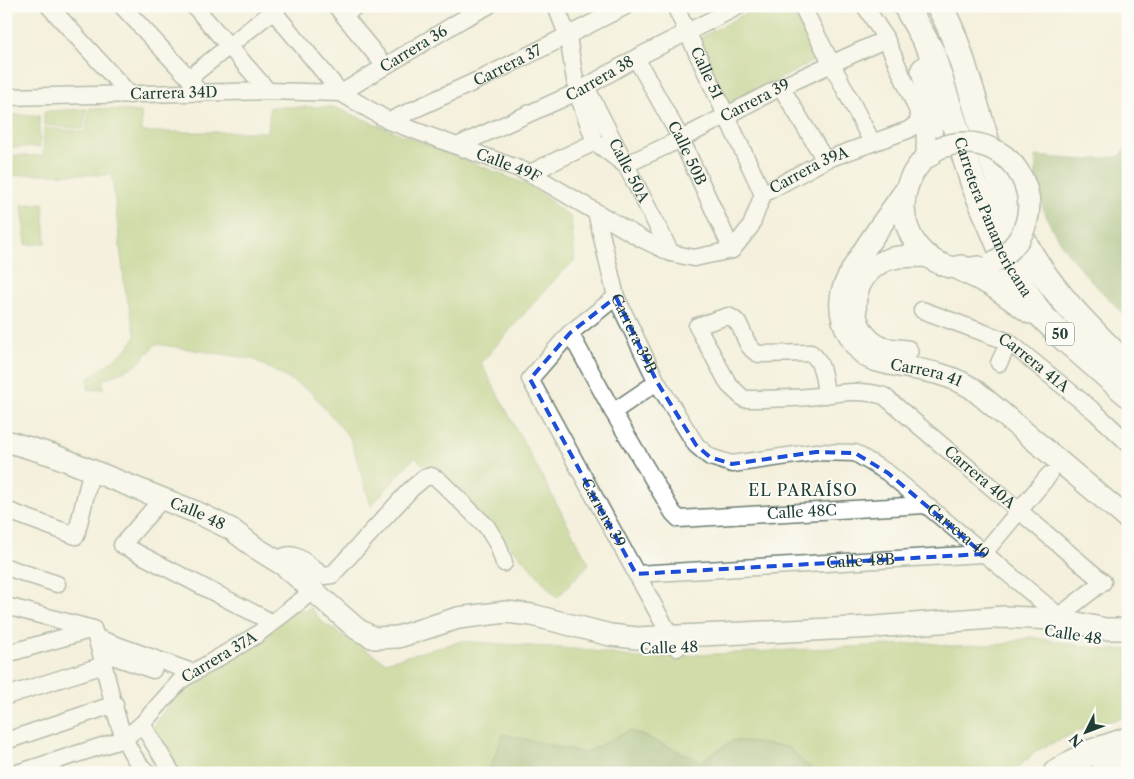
<svg xmlns="http://www.w3.org/2000/svg" width="1134" height="779" font-family="'Libre Caslon Text',serif">
<style>
.green{fill:#a5c36b;stroke:#628050}
.forest{fill:#84a95f;stroke:#52734a}
.lines{fill:none;stroke-linecap:round;stroke-linejoin:round}
.minor-casing{stroke:#6a7c6f;stroke-width:19}
.major-casing{stroke:#6a7c6f;stroke-width:24}
.highway-casing{stroke:#6a7c6f;stroke-width:28}
.minor{stroke:#fff;stroke-width:16}
.major{stroke:#fff;stroke-width:21}
.highway{stroke:#fff;stroke-width:25}
.major-bridge-casing{stroke:#6a7c6f;stroke-width:24;stroke-linecap:butt}
.major-bridge{stroke:#fff;stroke-width:21}
.marked{fill:none;stroke:#1d4ed8;stroke-width:4;stroke-dasharray:10 6;stroke-linejoin:round}
.labels{text-anchor:middle;stroke-width:4;stroke-linejoin:round;paint-order:stroke}
.shield{fill:#fdfcf7;stroke:#62766e;stroke-width:1}
.shield-label{font-size:14px;font-weight:bold;fill:#1f3d34}
.street-label{font-size:15px;fill:#1f3d34;stroke:#fdfcf7}
.neighbourhood-label{font-size:16px;letter-spacing:1px;fill:#1f3d34;stroke:#fdfcf7}
</style>
<rect width="100%" height="100%" fill="#fdfcf7"/>
<filter id="ink" filterUnits="userSpaceOnUse"><feTurbulence type="fractalNoise" baseFrequency=".02" numOctaves="2"/><feDisplacementMap in="SourceGraphic" scale="10" xChannelSelector="R" yChannelSelector="G"/><feConvolveMatrix kernelMatrix="1 2 1 2 8 2 1 2 1" color-interpolation-filters="sRGB"/></filter>
<filter id="wash" filterUnits="userSpaceOnUse"><feTurbulence type="fractalNoise" baseFrequency=".0096" numOctaves="4" result="noise"/><feDisplacementMap in="SourceGraphic" scale="20" xChannelSelector="R" yChannelSelector="G"/><feGaussianBlur stdDeviation="1.12" result="paint"/><feColorMatrix in="noise" values="0 0 0 0 0 0 0 0 0 0 0 0 0 0 0 0 0 1.4 0 .05"/><feComposite in="paint" operator="in"/></filter>
<g filter="url(#wash)">
<rect width="100%" height="100%" fill="#f4f0dd"/>
<path class="green" d="M759 6H789L817 59 729 106 694 41Z
M270 107H333L533 187 571 218 575 260 547 288 481 363 589 564 557 598 526 562 415 457 371 506 350 438 310 391 253 359 156 344 137 365 102 380 104 388 88 390V379L126 350 136 336 125 289 112 175 35 174 6 176V155L43 156 44 128 85 132 90 108 141 112 142 132H268Z
M87 109 83 129 44 125V111Z
M6 115H39L40 147H6Z
M43 203 46 243 26 245 22 205Z
M300 607 305 611 310 607 322 622 385 662 462 641 587 650 637 658 928 643 952 646 1004 644 1030 637 1108 650 1128 649V716L1083 729 1038 750 1011 773H922L915 769 904 773H815L811 767 734 740 701 761 630 730 585 753 503 734 488 773H178L152 728 185 680Z"/>
<path class="forest" d="M1128 144V319C1090 279 1048 243 1037 187 1035 178 1036 166 1035 156L1087 160 1120 156Z
M630 730 701 761 734 740 788 747 815 773H488L503 734 585 753Z"/>
</g>
<g filter="url(#ink)">
<g class="lines">
<g class="minor-casing">
<g id="minor">
<path d="M49 6 130 95"/>
<path d="M122 6 189 78 199 93"/>
<path d="M194 6 268 91"/>
<path id="s1" d="M269 6 341 93 389 121 530 173 640 238 671 253 694 258 732 250 751 226 763 194 825 160 908 130 918 123 919 114 886 39 865 6"/>
<path d="M336 6 385 66"/>
<path id="s2" d="M556 6 568 37 577 92 595 142 625 165 681 139 781 87 886 39"/>
<path id="s3" d="M675 6 763 194"/>
<path d="M802 6 872 142"/>
<path d="M344 15 356 6"/>
<path id="s4" d="M636 58 681 139 732 250"/>
<path d="M189 78 279 6"/>
<path id="s5" d="M586 87 671 253"/>
<path d="M781 87 825 160"/>
<path id="s6" d="M341 93 463 19 488 6"/>
<path id="s7" d="M6 97 268 91 341 93"/>
<path id="s8" d="M389 121 487 76 626 6"/>
<path id="s9" d="M457 146 577 92 636 58 739 6"/>
<path d="M530 173 595 142"/>
<path id="s10" d="M596 212 616 297 657 382 696 445 710 457 732 464 816 452 855 453 888 473 1059 616"/>
<path id="s11" d="M616 297 570 333 530 379 677 648"/>
<path id="s12" d="M922 310 1009 342 1095 412 1128 443"/>
<path id="s13" d="M570 333 613 412 673 513 679 519 925 505"/>
<path d="M999 363 1009 342"/>
<path id="s14" d="M826 395C824 380 823 362 811 353L759 354C741 347 747 323 728 316L697 326 729 385 744 399C765 399 786 399 807 397 834 394 858 388 884 396L1103 582 1059 616"/>
<path d="M613 412 657 382"/>
<path d="M162 499 122 545 273 623"/>
<path d="M6 510 76 536 90 477"/>
<path d="M277 561C295 545 308 567 324 576L332 575 410 490 424 478 431 476 439 480 487 527 498 545 504 563"/>
<path d="M6 567 57 584"/>
<path id="s15" d="M636 574 983 554 1049 475"/>
<path d="M6 606 93 629"/>
<path d="M93 629C110 671 113 744 148 773"/>
<path d="M97 638 192 672"/>
<path d="M101 652 153 670"/>
<path d="M6 654 93 629"/>
<path d="M6 696 104 665"/>
<path d="M142 724 172 773"/>
<path d="M6 741 115 704"/>
<path id="s16" d="M17 773 124 739 142 724 181 680 255 636 304 598"/>
</g>
</g>
<g class="major-casing">
<g id="major">
<path d="M939 148C874 187 907 281 978 267"/>
<path id="s17" d="M904 192C888 216 849 267 842 292 839 307 842 323 850 336 855 346 863 356 874 360 910 371 936 367 972 388L1128 519"/>
<path d="M907 351C899 350 888 350 880 347 846 330 848 281 880 263 895 254 913 257 929 256"/>
<path id="s18" d="M6 441 53 455 198 513 231 529 256 548 285 566 357 629 374 638 398 637 458 618 506 612 532 615 610 635 637 638 875 627 1004 617 1058 619 1105 629H1128"/>
</g>
</g>
<g class="highway-casing">
<g id="highway">
<path id="s19" d="M906 6 931 51 974 185 1006 261 1039 313 1063 337 1128 394"/>
<path d="M939 6C953 29 960 55 968 80 983 127 995 176 1014 221 1037 278 1085 325 1128 367"/>
<path d="M924 70 930 93 929 154"/>
<path d="M961 268 993 284 1031 311"/>
<path d="M1056 773 1089 753 1128 740"/>
<path d="M1103 773 1128 761"/>
</g>
</g>
<use href="#minor" class="minor"/>
<use href="#major" class="major"/>
<use href="#highway" class="highway"/>
<g class="major-bridge-casing">
<path id="major-bridge" d="M939 148C1017 120 1065 220 994 262"/>
</g>
<use href="#major-bridge" class="major-bridge"/>
</g>
</g>
<path d="M0 0H1134V779H0ZM616 297 657 382 696 445 710 457 732 464 816 452 855 453 888 473 983 554 636 574 530 379 570 333Z" fill="#f4f0dd" fill-opacity=".55" fill-rule="evenodd"/>
<path class="marked" d="M616 297 657 382 696 445 710 457 732 464 816 452 855 453 888 473 983 554 636 574 530 379 570 333Z"/>
<g class="labels">
<rect class="shield" x="1046" y="322.5" width="28" height="23" rx="4"/>
<g class="shield-label">
<text x="1060" y="339">50</text>
</g>
<g class="street-label">
<text dy="5" stroke="none"><textPath href="#s6" startOffset="85">Carrera 36</textPath></text>
<text dy="5" stroke="none"><textPath href="#s8" startOffset="131">Carrera 37</textPath></text>
<text dy="5" stroke="none"><textPath href="#s3" startOffset="74">Calle 51</textPath></text>
<text dy="5" stroke="none"><textPath href="#s9" startOffset="158">Carrera 38</textPath></text>
<text dy="5" stroke="none"><textPath href="#s7" startOffset="168">Carrera 34D</textPath></text>
<text dy="5" stroke="none"><textPath href="#s2" startOffset="325">Carrera 39</textPath></text>
<text dy="5" stroke="none"><textPath href="#s4" startOffset="108">Calle 50B</textPath></text>
<text dy="5" stroke="none"><textPath href="#s1" startOffset="296">Calle 49F</textPath></text>
<text dy="5" stroke="none"><textPath href="#s5" startOffset="94">Calle 50A</textPath></text>
<text dy="5" stroke="none"><textPath href="#s1" startOffset="660">Carrera 39A</textPath></text>
<text dy="5" stroke="none"><textPath href="#s19" startOffset="229">Carretera Panamericana</textPath></text>
<text dy="5" stroke="none"><textPath href="#s10" startOffset="128">Carrera 39B</textPath></text>
<text dy="5" stroke="none"><textPath href="#s12" startOffset="125">Carrera 41A</textPath></text>
<text dy="5" stroke="none"><textPath href="#s17" startOffset="252">Carrera 41</textPath></text>
<text dy="5" stroke="none"><textPath href="#s14" startOffset="535">Carrera 40A</textPath></text>
<text dy="5" stroke="none"><textPath href="#s13" startOffset="339">Calle 48C</textPath></text>
<text dy="5" stroke="none"><textPath href="#s18" startOffset="205">Calle 48</textPath></text>
<text dy="5" stroke="none"><textPath href="#s11" startOffset="272">Carrera 39</textPath></text>
<text dy="5" stroke="none"><textPath href="#s10" startOffset="551">Carrera 40</textPath></text>
<text dy="5" stroke="none"><textPath href="#s15" startOffset="225">Calle 48B</textPath></text>
<text transform="translate(1073 635) rotate(9)" y="5">Calle 48</text>
<text transform="translate(669 648) rotate(-2)" y="5">Calle 48</text>
<text dy="5" stroke="none"><textPath href="#s16" startOffset="239">Carrera 37A</textPath></text>
</g>
<g class="neighbourhood-label">
<text x="803" y="496">EL PARAÍSO</text>
</g>
</g>
<rect width="1134" height="779" fill="none" stroke="#fdfcf7" stroke-width="25"/>
<g transform="translate(1086 732) rotate(228)" stroke="#fdfcf7" stroke-width="4" paint-order="stroke">
<path d="M0-4L9 19L0 12L-9 19Z" fill="#1f3d34"/>
<text y="-8" font-size="14" font-weight="bold" text-anchor="middle" fill="#1f3d34">N</text>
</g>
</svg>
